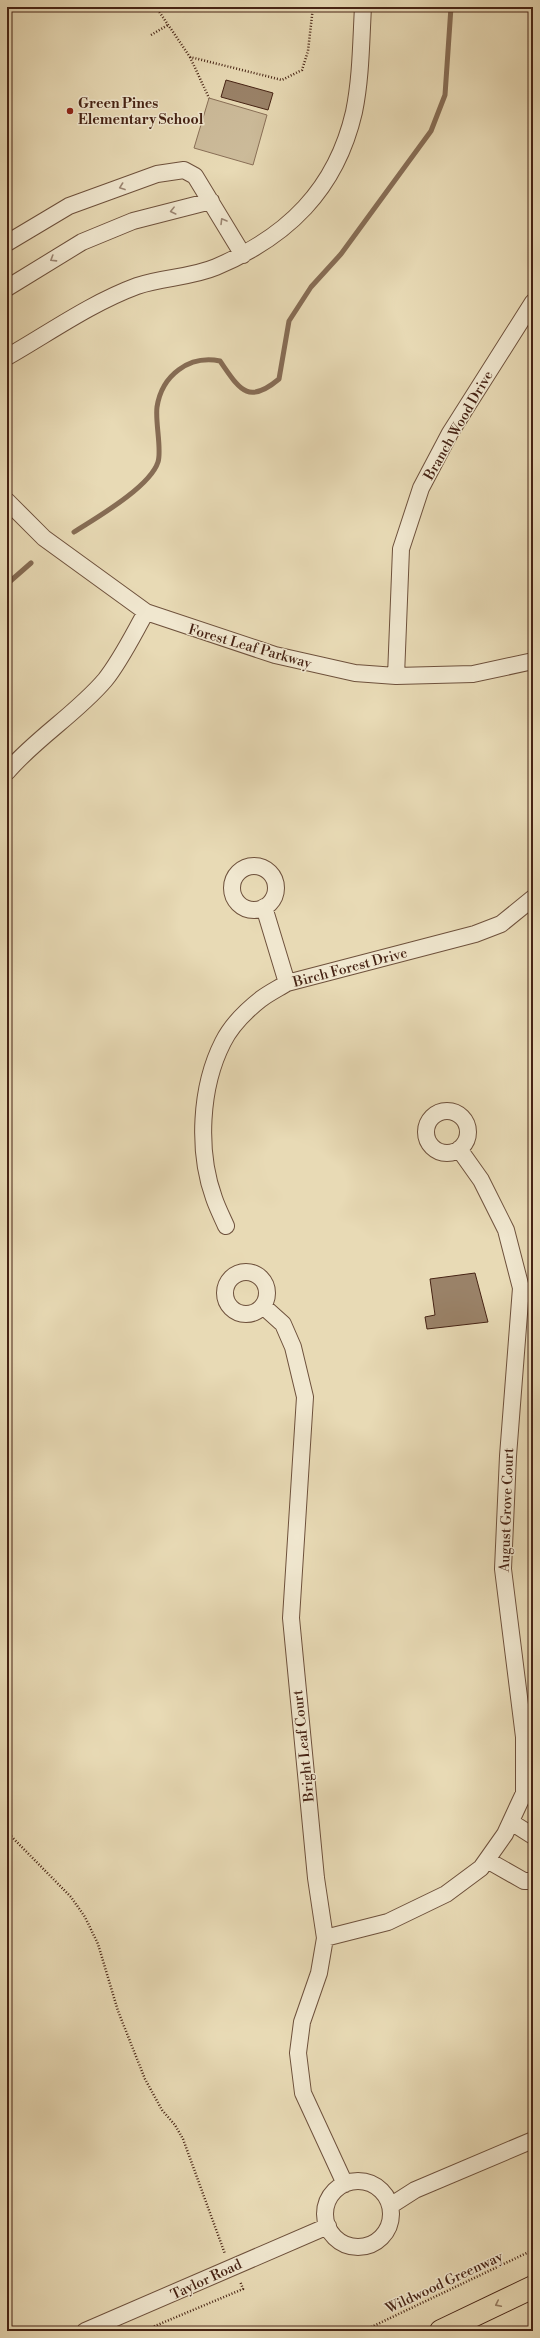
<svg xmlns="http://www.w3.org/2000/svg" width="540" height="2338" font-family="'Libre Bodoni',serif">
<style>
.green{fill:#ccbb9a;stroke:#896f57}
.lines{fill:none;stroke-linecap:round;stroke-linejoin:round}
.stream{stroke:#866c54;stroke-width:5}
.building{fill:#9a8268;stroke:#462314}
.minor-casing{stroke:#6e513c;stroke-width:18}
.highway-casing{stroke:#462314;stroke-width:24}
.path{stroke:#462314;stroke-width:2.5;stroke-dasharray:1 2;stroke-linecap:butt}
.minor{stroke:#f0e7cf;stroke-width:16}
.highway{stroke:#e8dab5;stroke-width:22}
.oneway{stroke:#9b8572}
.oneway2{stroke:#977e64}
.poi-dot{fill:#8f2418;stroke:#f0e7cf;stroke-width:1.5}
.labels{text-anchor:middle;stroke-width:3;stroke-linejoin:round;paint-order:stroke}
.poi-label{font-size:14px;font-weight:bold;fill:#462314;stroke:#f0e7cf;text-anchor:start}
.street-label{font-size:14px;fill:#462314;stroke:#f0e7cf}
</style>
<rect width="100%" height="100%" fill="#e8dab5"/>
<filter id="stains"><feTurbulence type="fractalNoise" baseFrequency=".005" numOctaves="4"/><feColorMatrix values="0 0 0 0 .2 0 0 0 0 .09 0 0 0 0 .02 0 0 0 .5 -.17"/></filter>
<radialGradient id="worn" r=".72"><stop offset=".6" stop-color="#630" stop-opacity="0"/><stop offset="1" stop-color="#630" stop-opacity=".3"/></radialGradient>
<path class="green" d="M209 98 267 115 253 165 194 148Z"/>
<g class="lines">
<path class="stream" d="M74 532C96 518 150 487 158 462 162 450 155 422 157 407 162 375 189 355 220 361 239 388 247 406 279 379L289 321 311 287 341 254 431 131 445 95 451 7
M7 584 31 563"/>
</g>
<path class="building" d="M226 80 273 93 268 110 221 97Z
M475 1273 488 1322 427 1329 425 1317 435 1315 430 1279Z"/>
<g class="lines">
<g class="minor-casing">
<path id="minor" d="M7 243 69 206 157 174 184 170 195 176 243 255
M7 288 82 242 133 221 211 201
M7 357C49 333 91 303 137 286 162 277 190 278 216 267 287 237 336 190 354 112 361 78 361 42 363 7
M7 501 44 538 146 612 275 655 355 673 396 676 473 674 533 661
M396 676 401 549 421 488 450 433 533 302
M7 772C36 738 76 714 105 680 121 660 133 635 146 612
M232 888a22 22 0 1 1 44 0a22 22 0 1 1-44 0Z
M264 907 287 983
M426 1132a21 21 0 1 1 42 0a21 21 0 1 1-42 0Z
M226 1226C222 1217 217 1207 214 1198 197 1151 200 1087 223 1042 231 1026 247 1010 261 999 269 993 279 988 287 983L475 934 501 924 533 898
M225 1293a21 21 0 1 1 42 0a21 21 0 1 1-42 0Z
M263 1306 283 1324 293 1347 305 1397 291 1618 316 1878 325 1938 319 1973 302 2022 298 2053 303 2093 345 2184
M511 1822 533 1836
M487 1860 524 1881H533
M325 1938 388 1922 446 1894 481 1868 505 1834 524 1793V1737L503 1569 508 1456 521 1288 506 1230 481 1180 459 1149
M325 2214a33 33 0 1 1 66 0a33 33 0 1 1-66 0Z
M390 2206 415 2190 533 2140
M85 2331 328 2226"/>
</g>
<g class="highway-casing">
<path id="highway" d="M441 2331 533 2287"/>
</g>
<path class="path" d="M156 7 190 57 282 80 302 70 308 51 313 7
M151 35 168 25
M190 57 209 98
M7 1832 71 1897 85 1917 98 1944 118 2011 145 2079 162 2110 175 2125 183 2139 225 2254
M143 2331 243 2289 240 2281
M363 2331 533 2250"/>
<use href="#minor" class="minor"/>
<use href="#highway" class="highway"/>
</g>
<defs><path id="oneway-chevron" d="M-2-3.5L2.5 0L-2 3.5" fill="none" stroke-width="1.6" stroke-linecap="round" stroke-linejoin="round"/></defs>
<g class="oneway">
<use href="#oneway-chevron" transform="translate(122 187) rotate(160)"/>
<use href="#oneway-chevron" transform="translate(173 211) rotate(166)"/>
<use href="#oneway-chevron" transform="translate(223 221) rotate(-121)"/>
<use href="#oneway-chevron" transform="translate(53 259) rotate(148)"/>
</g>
<use class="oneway2" href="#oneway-chevron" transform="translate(498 2304) rotate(154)"/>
<circle class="poi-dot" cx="70" cy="111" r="4"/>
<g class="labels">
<g class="poi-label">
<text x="78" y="108">Green Pines<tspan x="78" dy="16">Elementary School</tspan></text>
</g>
<g class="street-label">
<text transform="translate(458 425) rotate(-60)" y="5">Branch Wood Drive</text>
<text transform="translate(250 646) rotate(16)" y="5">Forest Leaf Parkway</text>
<text transform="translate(350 967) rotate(-15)" y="5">Birch Forest Drive</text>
<text transform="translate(506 1510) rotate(-88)" y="5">August Grove Court</text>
<text transform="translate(303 1746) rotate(-96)" y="5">Bright Leaf Court</text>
<text transform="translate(206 2279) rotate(-25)" y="5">Taylor Road</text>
<text transform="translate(444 2282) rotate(-25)" y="5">Wildwood Greenway</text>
</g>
</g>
<rect width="540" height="2338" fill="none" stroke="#e8dab5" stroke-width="24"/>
<rect x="8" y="8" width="524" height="2322" fill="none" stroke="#462314" stroke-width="2"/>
<rect x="12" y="12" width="516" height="2314" fill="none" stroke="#462314"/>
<rect width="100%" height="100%" filter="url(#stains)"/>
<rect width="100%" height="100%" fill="url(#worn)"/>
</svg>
